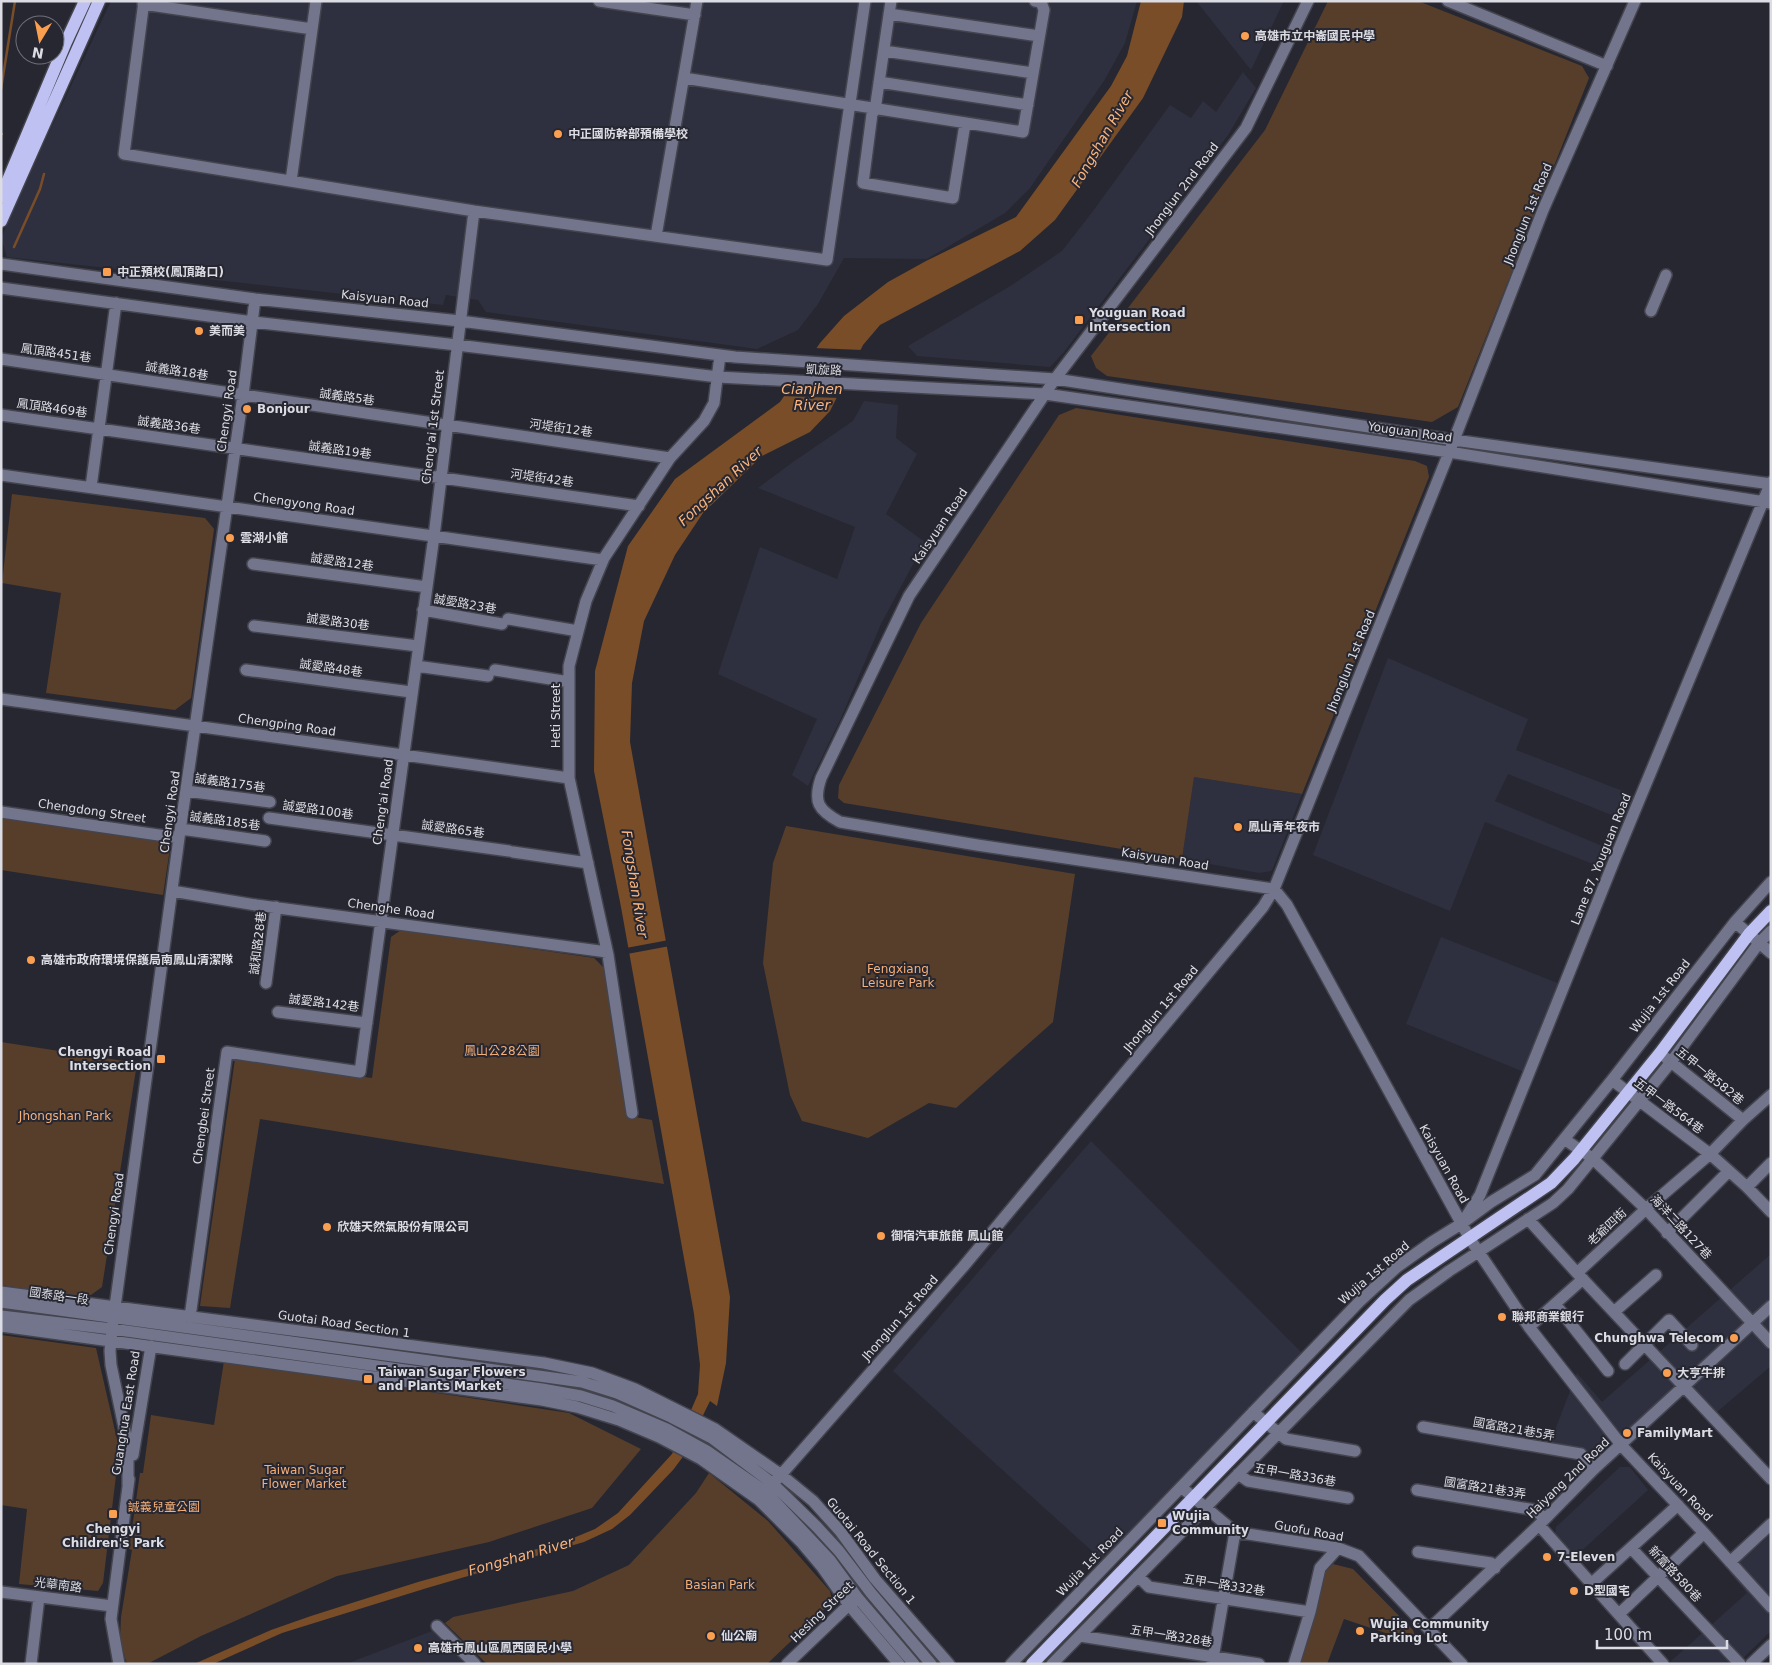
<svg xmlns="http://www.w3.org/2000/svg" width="1772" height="1665" font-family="'DejaVu Sans','Noto Sans TC',sans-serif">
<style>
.built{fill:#2f303f}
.green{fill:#573e2a}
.water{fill:#794d28}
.pier{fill:#272731}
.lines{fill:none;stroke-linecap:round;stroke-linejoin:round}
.stream{stroke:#794d28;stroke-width:2.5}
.minor-casing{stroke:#44444e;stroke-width:14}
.major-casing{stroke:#44444e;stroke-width:15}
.minor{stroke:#73758c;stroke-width:11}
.major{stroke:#bec1f1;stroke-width:12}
.poi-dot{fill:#fa9f4f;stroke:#272731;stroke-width:2}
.labels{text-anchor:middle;stroke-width:4;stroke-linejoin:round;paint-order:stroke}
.poi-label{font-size:12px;font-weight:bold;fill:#dcdde4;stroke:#272731;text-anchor:start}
.street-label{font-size:12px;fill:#dcdde4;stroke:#272731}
.park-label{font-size:12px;fill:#f5af78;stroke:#272731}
.water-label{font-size:14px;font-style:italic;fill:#fbb57d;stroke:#272731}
</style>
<rect width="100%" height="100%" fill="#272731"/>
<path class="built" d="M111 1H1137L1125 43 1104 81 1030 188 1005 213 927 259 844 258 818 304 798 330 757 349 486 312 478 300 446 295 443 305 7 257 1 238 20 194Z
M1196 1H1284L1251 70Z
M1243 72 1256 88 1228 135 1064 352 1050 367 917 356 908 346 1012 285 1062 251 1093 211 1170 105 1191 118 1203 101 1216 112Z
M864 401 898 405 896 438 917 454 886 514 925 542 881 624 841 718 808 786 792 775 817 719 718 674 760 547 837 579 855 527 758 488 793 462 853 421Z
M1388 658 1528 719 1516 750 1636 796 1624 820 1508 774 1495 801 1614 851 1606 869 1485 822 1450 911 1313 855Z
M1194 777 1302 794 1273 868 1271 871 1259 873 1182 859Z
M1441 937 1560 984 1524 1072 1406 1024Z
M1091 1141 1302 1353 1103 1561 893 1371Z
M1771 1254V1366L1717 1412 1684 1378 1609 1446 1593 1462 1583 1448 1550 1443 1577 1373 1602 1402Z
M1620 1467H1630L1648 1490 1576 1556 1555 1535 1556 1527Z
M1771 1534V1631L1737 1664H1672L1670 1662 1747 1593 1729 1572Z
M432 1631 465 1664H346Z"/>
<path class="green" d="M1328 1H1418L1582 66 1589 78 1458 407 1432 422 1107 376 1096 368 1091 356 1265 130Z
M1076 408 1415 461 1427 466 1429 477 1302 794 1194 777 1182 859 844 803 838 798 839 785 921 623 1059 415Z
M12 494 205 518 214 529 191 698 175 710 46 693 61 593 2 583Z
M1 818 165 840 170 848 163 895 1 870Z
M786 826 1075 874 1053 1022 956 1108 929 1103 868 1138 802 1121 790 1095 763 963 773 863Z
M401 930 594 958 606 970 629 1116 652 1120 664 1184 260 1119 230 1308 200 1306 235 1059 372 1078 391 937Z
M1 1042 137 1063 102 1287 91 1295 74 1296 1 1285Z
M1 1335 96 1348 118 1444V1459L103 1583 98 1591 19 1584 27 1509 1 1505Z
M224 1361 569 1413 641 1449 592 1508 489 1542 337 1576 201 1636 147 1664H127L120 1641 121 1617 132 1550 129 1549 140 1473H143L151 1415 214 1425Z
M709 1473 768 1521 830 1591 832 1602 767 1664H487L445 1623 453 1617 573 1591 629 1565 696 1493Z
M1333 1564 1353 1569 1413 1630 1418 1644 1344 1619 1327 1664H1296L1324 1573Z"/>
<path class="water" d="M1141 1H1184L1182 17 1143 98 1055 220 1020 251 880 325 863 345 830 411 810 432 762 456 703 513 675 555 644 621 632 683 630 742 730 1297 726 1363 717 1406 710 1401 682 1458 673 1470 630 1515 612 1529 584 1542 427 1588 282 1633 213 1664H194L271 1630 311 1616 418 1582 566 1541 595 1529 618 1513 672 1454 698 1394 700 1365 694 1314 621 907 594 771 595 671 628 546 675 479 780 402 820 343 844 316 888 282 926 261 1016 217 1111 86 1127 56Z"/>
<path class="pier" d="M814 348 863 350 840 398 781 396Z
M669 940 670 946 627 954 626 948Z"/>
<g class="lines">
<path class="stream" d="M1 89 15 1
M1 134H2
M14 247 40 189 44 174"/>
<g class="minor-casing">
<path id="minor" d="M144 1 124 154 474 211 827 260 865 1
M599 1 695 15
M891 1 875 110 872 114 863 183 953 198 965 124
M1308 1 1246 128 1055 379 909 596 821 778C813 802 818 810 840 822L977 845 1274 889 1287 905 1470 1239 1529 1327 1622 1446 1704 1533 1771 1607
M1448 1 1607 66
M143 4 312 29
M889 14 1039 36
M884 51 1033 73
M684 78 1023 132 1044 10 1041 2 1035 1
M879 82 1028 105
M291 181 316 1
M656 236 697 1
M1 264 255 299 460 321 735 357 1055 379 1454 440 1771 484
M1 288 253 322 457 345 718 377 1045 394 1449 452 1771 503
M1651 311 1666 275
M1 359 670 458
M1 415 639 506
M1 475 603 560
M91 487 116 303
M253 564 427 587
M423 610 502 624
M508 619 578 631
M254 626 418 646
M416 666 488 676
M246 670 411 692
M495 670 569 682
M1 699 569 778
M186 791 270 802
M1 812 179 838
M269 818 509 851
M181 829 265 841
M513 852 588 863
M172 891 256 905 607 952
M1735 922 1771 953
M266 983 276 907
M278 1012 367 1023
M1666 1058 1743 1120
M1612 1080 1710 1154 1743 1120 1771 1095
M632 1113 608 955 569 778V666L586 601 604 558 670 458 704 421 714 403 720 355
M1564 1139 1592 1158 1646 1209 1771 1343
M1747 1187 1771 1163
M1771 1212 1747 1187 1710 1154 1646 1209 1577 1273 1771 1479
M1466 1217 1480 1195 1616 856 1771 482
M1528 1219 1577 1273
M1667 1233 1729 1171
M1 1292 544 1363 592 1373 635 1389 715 1429 780 1474 813 1501 840 1531 875 1579 949 1664
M1 1302 582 1382 617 1393 671 1417 712 1438 772 1483 817 1527 839 1551 871 1593 931 1664
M1555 1304 1608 1371
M1614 1312 1656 1275
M1 1316 112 1329 542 1389 581 1396 613 1406 667 1429 707 1451 766 1492 830 1560 857 1597 914 1664
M190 1317 227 1052 360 1072 434 536 474 211
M1 1326 542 1400 577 1407 619 1420 659 1437 701 1459 759 1500 801 1542 822 1567 849 1605 899 1664
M1529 1327 1583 1279
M1625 1364 1669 1320 1692 1345
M1253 1412 1286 1439 1355 1451
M1423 1427 1581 1454 1594 1469
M133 1455 151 1346
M1238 1474 1248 1481 1348 1498
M128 1485V1446L111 1365 110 1351 112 1329 179 838 243 395 255 299
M1181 1487 1235 1532 1338 1548 1359 1556 1462 1664
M1417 1490 1535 1510 1545 1519
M759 1500 963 1267 1263 907 1274 889 1454 440 1543 210 1635 1
M1539 1525 1663 1664
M1631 1548 1740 1664
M1418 1552 1491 1563 1495 1568
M1730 1562 1771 1524
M1138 1576 1149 1587 1310 1612
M1592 1583 1678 1505
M1 1592 112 1606
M1619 1614 1704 1533
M437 1626 475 1664
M1429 1629 1539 1525 1594 1469 1771 1306
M1080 1636 1259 1664
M31 1664 39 1597
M119 1664 111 1619 129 1479
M787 1664 855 1599
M1011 1664 1360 1301 1397 1267 1432 1242 1461 1224 1491 1202 1535 1175 1612 1080 1735 922 1771 882
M1052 1664 1409 1300 1449 1271 1553 1203 1568 1189 1671 1062 1759 943 1771 931
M1212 1664 1235 1532
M1294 1664 1310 1612 1320 1568 1338 1548
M1751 1664 1771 1645"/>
</g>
<g class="major-casing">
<path id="major" d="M1 197 66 42 85 1
M1 221 99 1
M1032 1664 1385 1300 1407 1280 1551 1183 1574 1159 1660 1053 1749 934 1771 911"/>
</g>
<use href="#minor" class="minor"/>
<use href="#major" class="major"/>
</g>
<g class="poi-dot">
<circle cx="1245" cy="36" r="5"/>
<circle cx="558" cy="134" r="5"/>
<rect x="102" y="267" width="10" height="10" rx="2.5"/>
<rect x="1074" y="315" width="10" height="10" rx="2.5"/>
<circle cx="199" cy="331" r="5"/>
<circle cx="247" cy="409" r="5"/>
<circle cx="230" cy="538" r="5"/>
<circle cx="1238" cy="827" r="5"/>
<circle cx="31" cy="960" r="5"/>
<rect x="156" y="1054" width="10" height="10" rx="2.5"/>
<circle cx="327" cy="1227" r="5"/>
<circle cx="881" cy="1236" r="5"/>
<circle cx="1502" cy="1317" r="5"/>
<circle cx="1734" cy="1338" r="5"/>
<circle cx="1667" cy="1373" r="5"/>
<rect x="363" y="1374" width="10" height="10" rx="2.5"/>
<circle cx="1627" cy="1433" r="5"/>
<rect x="108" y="1509" width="10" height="10" rx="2.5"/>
<rect x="1157" y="1518" width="10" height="10" rx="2.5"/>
<circle cx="1547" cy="1557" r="5"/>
<circle cx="1574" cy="1591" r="5"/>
<circle cx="1360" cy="1631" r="5"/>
<circle cx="711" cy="1636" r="5"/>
<circle cx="418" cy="1648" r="5"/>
</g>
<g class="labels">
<g class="poi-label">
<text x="1255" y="40">高雄市立中崙國民中學</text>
<text x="568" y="138">中正國防幹部預備學校</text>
<text x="117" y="276">中正預校(鳳頂路口)</text>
<text x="1089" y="317">Youguan Road<tspan x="1089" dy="14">Intersection</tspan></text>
<text x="209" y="335">美而美</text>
<text x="257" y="413">Bonjour</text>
<text x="240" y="542">雲湖小館</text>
<text x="1248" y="831">鳳山青年夜市</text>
<text x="41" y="964">高雄市政府環境保護局南鳳山清潔隊</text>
<text x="151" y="1056" text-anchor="end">Chengyi Road<tspan x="151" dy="14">Intersection</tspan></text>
<text x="337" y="1231">欣雄天然氣股份有限公司</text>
<text x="891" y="1240">御宿汽車旅館 鳳山館</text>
<text x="1512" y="1321">聯邦商業銀行</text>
<text x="1724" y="1342" text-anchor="end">Chunghwa Telecom</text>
<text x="378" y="1376">Taiwan Sugar Flowers<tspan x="378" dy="14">and Plants Market</tspan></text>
<text x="1677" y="1377">大亨牛排</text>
<text x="1637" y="1437">FamilyMart</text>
<text x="1172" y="1520">Wujia<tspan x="1172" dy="14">Community</tspan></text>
<text x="113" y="1533" text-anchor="middle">Chengyi<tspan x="113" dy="14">Children's Park</tspan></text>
<text x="1557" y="1561">7-Eleven</text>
<text x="1584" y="1595">D型國宅</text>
<text x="1370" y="1628">Wujia Community<tspan x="1370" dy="14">Parking Lot</tspan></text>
<text x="721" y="1640">仙公廟</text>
<text x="428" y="1652">高雄市鳳山區鳳西國民小學</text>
</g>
<g class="street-label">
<text transform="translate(1182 189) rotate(-53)" y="4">Jhonglun 2nd Road</text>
<text transform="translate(1528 214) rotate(-68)" y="4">Jhonglun 1st Road</text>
<text transform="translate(385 299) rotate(6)" y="4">Kaisyuan Road</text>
<text transform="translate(56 353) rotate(8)" y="4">鳳頂路451巷</text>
<text transform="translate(824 370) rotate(2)" y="4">凱旋路</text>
<text transform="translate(177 371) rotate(9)" y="4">誠義路18巷</text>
<text transform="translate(347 397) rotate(8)" y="4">誠義路5巷</text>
<text transform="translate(52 408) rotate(8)" y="4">鳳頂路469巷</text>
<text transform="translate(227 411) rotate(-82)" y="4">Chengyi Road</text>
<text transform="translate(169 425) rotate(8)" y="4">誠義路36巷</text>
<text transform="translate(433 427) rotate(-83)" y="4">Cheng'ai 1st Street</text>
<text transform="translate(561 428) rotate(8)" y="4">河堤街12巷</text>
<text transform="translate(1410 432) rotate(8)" y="4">Youguan Road</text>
<text transform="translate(340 450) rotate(8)" y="4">誠義路19巷</text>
<text transform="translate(542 478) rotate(8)" y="4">河堤街42巷</text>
<text transform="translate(304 504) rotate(8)" y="4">Chengyong Road</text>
<text transform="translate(940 526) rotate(-56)" y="4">Kaisyuan Road</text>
<text transform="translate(342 562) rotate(8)" y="4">誠愛路12巷</text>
<text transform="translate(465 604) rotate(10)" y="4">誠愛路23巷</text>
<text transform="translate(338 622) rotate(7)" y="4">誠愛路30巷</text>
<text transform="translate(1351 661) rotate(-68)" y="4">Jhonglun 1st Road</text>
<text transform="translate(331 668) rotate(8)" y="4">誠愛路48巷</text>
<text transform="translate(556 716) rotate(-90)" y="4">Heti Street</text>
<text transform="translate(287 725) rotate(8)" y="4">Chengping Road</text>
<text transform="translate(230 783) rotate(8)" y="4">誠義路175巷</text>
<text transform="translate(383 802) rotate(-82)" y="4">Cheng'ai Road</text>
<text transform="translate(318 810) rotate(8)" y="4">誠愛路100巷</text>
<text transform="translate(92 811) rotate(8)" y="4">Chengdong Street</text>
<text transform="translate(170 812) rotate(-82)" y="4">Chengyi Road</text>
<text transform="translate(225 821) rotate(8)" y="4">誠義路185巷</text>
<text transform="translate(453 829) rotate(8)" y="4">誠愛路65巷</text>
<text transform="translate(1165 859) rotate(9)" y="4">Kaisyuan Road</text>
<text transform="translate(1601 859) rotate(-68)" y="4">Lane 87, Youguan Road</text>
<text transform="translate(391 909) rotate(8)" y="4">Chenghe Road</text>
<text transform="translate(258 943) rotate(-83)" y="4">誠和路28巷</text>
<text transform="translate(1660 996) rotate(-52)" y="4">Wujia 1st Road</text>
<text transform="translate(324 1003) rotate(7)" y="4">誠愛路142巷</text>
<text transform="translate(1161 1009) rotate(-50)" y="4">Jhonglun 1st Road</text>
<text transform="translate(1710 1076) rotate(39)" y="4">五甲一路582巷</text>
<text transform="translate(1669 1106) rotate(37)" y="4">五甲一路564巷</text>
<text transform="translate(204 1116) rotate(-82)" y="4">Chengbei Street</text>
<text transform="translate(1444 1164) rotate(61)" y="4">Kaisyuan Road</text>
<text transform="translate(114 1214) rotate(-82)" y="4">Chengyi Road</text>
<text transform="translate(1607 1227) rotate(-43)" y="4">老爺四街</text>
<text transform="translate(1681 1227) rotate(47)" y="4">海洋二路127巷</text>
<text transform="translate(1374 1273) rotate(-41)" y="4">Wujia 1st Road</text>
<text transform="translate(59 1296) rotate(8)" y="4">國泰路一段</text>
<text transform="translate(900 1318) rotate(-49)" y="4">Jhonglun 1st Road</text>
<text transform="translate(344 1324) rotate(8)" y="4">Guotai Road Section 1</text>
<text transform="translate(126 1413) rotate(-81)" y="4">Guanghua East Road</text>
<text transform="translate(1514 1429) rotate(10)" y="4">國富路21巷5弄</text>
<text transform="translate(1295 1475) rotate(10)" y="4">五甲一路336巷</text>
<text transform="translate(1568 1478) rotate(-44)" y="4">Haiyang 2nd Road</text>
<text transform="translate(1680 1487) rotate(47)" y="4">Kaisyuan Road</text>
<text transform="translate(1485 1488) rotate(9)" y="4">國富路21巷3弄</text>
<text transform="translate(1309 1531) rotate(10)" y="4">Guofu Road</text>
<text transform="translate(871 1551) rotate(51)" y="4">Guotai Road Section 1</text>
<text transform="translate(1090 1562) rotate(-46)" y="4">Wujia 1st Road</text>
<text transform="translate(1675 1574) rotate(47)" y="4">新富路580巷</text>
<text transform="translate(58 1585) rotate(7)" y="4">光華南路</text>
<text transform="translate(1224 1585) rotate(9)" y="4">五甲一路332巷</text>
<text transform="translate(822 1612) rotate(-44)" y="4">Hesing Street</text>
<text transform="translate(1171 1636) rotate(9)" y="4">五甲一路328巷</text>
</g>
<g class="park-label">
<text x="898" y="973">Fengxiang<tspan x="898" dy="14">Leisure Park</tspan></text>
<text x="502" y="1055">鳳山公28公園</text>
<text x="65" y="1120">Jhongshan Park</text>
<text x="304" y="1474">Taiwan Sugar<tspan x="304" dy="14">Flower Market</tspan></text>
<text x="164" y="1511">誠義兒童公園</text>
<text x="720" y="1589">Basian Park</text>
</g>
<g class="water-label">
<text transform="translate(1102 139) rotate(-60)" y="5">Fongshan River</text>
<text x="812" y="394">Cianjhen<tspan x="812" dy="16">River</tspan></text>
<text transform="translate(720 486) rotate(-43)" y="5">Fongshan River</text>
<text transform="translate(635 884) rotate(81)" y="5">Fongshan River</text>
<text transform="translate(521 1556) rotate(-16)" y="5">Fongshan River</text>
</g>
</g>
<rect width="1772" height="1665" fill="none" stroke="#dcdde4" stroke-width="5"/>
<g transform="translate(40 40) rotate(190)"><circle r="24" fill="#272731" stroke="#6f7079"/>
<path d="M0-4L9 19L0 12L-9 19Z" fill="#fa9f4f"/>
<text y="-8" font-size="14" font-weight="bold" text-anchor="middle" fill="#dcdde4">N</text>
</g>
<path d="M1597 1640v8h130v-8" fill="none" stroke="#dcdde4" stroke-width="2.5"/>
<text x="1604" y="1640" font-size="15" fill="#dcdde4" stroke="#272731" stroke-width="4" paint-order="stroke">100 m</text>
</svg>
